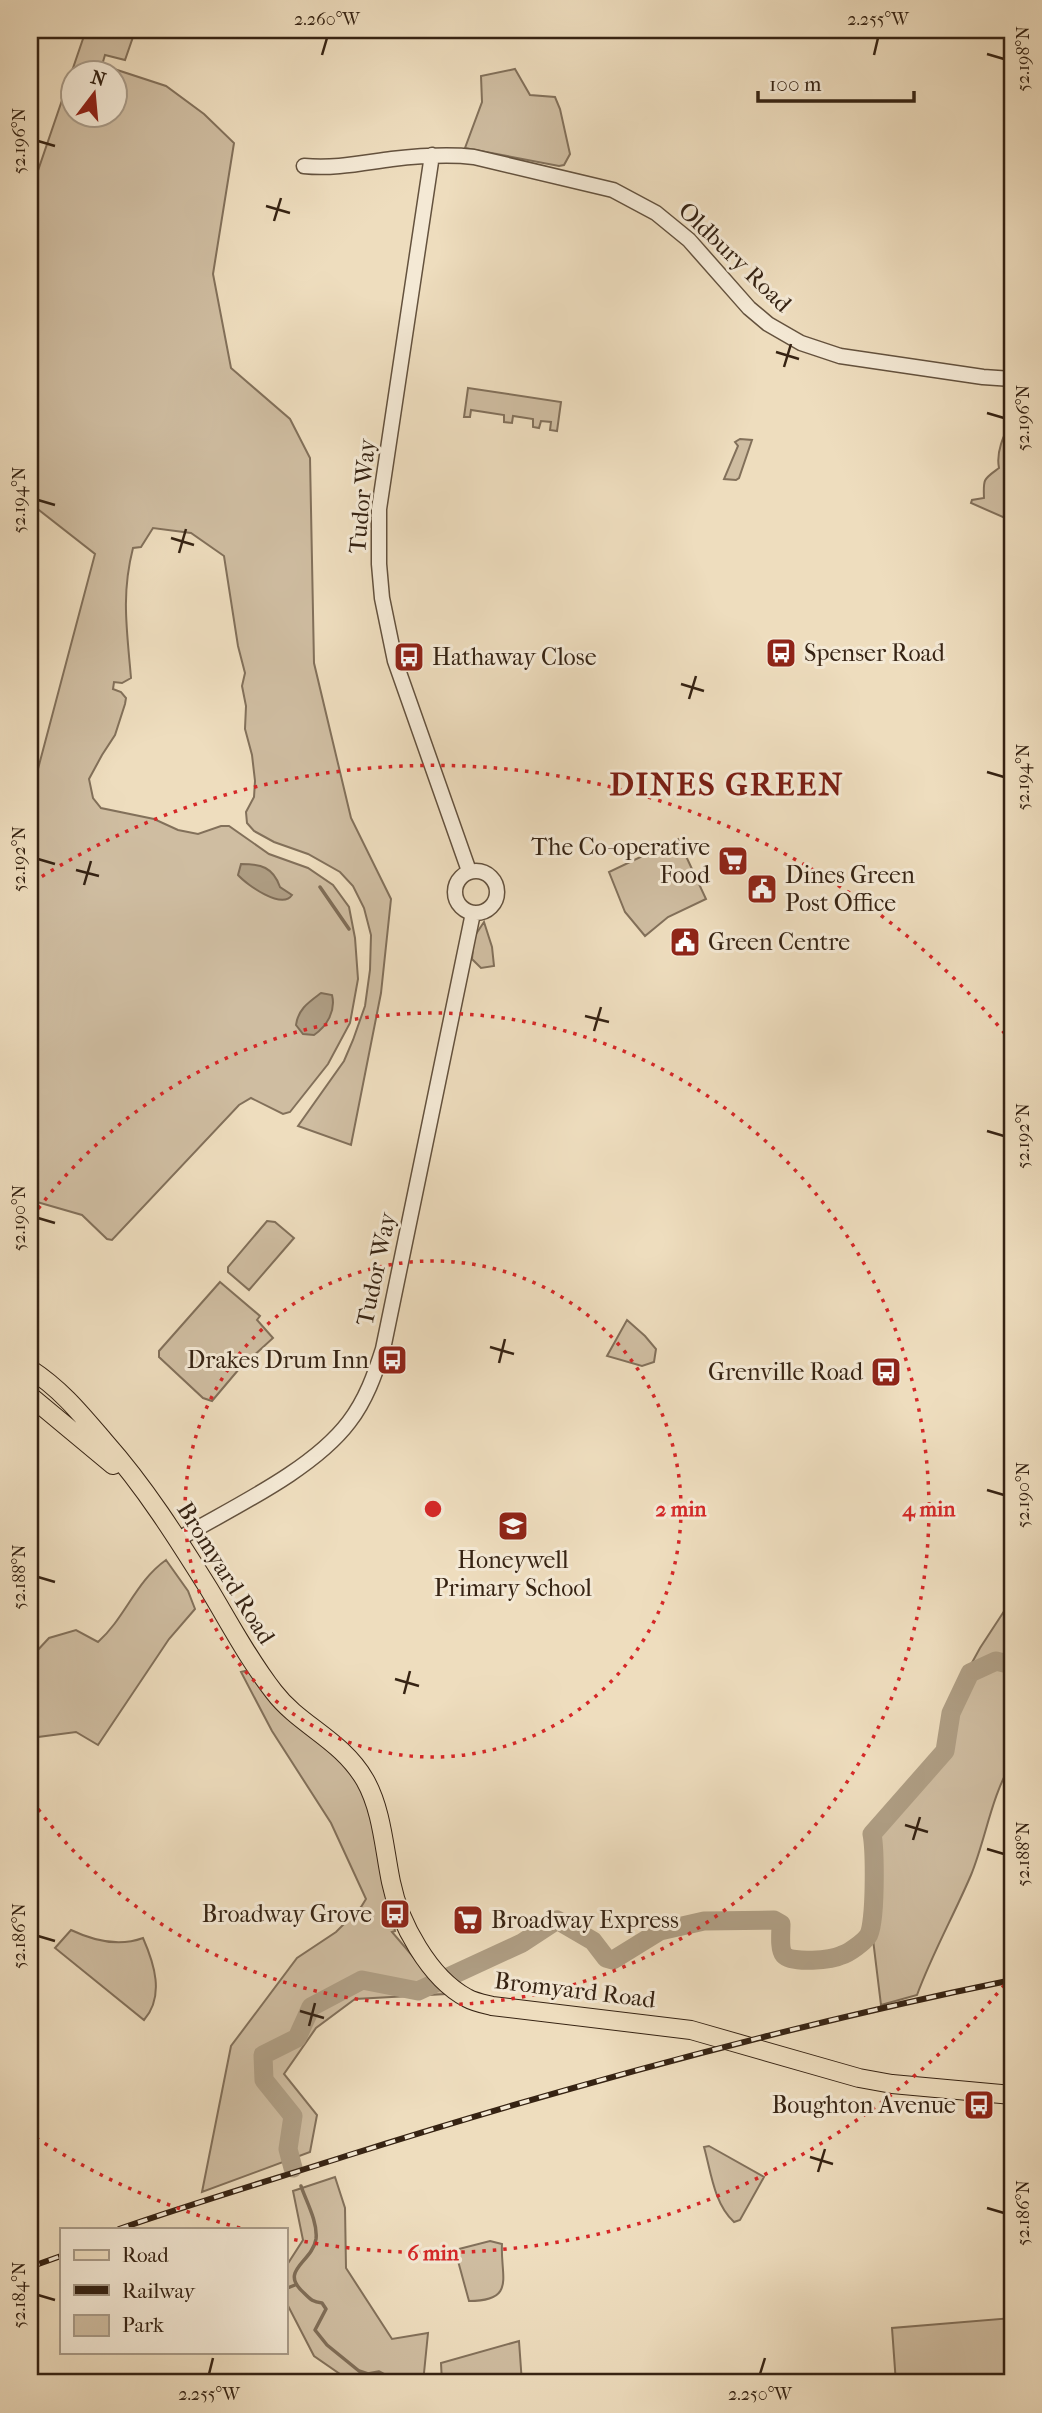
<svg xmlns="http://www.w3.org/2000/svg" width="1042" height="2413" font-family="'IM FELL French Canon',serif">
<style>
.green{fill:#cfbda1;stroke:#82705a;stroke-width:2;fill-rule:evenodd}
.water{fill:#af9e84;stroke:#7f6d57;stroke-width:2}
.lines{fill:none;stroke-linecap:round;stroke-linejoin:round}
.stream{stroke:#7f6d57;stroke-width:3.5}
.river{stroke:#af9e84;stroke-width:19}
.minor-casing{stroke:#64523e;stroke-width:17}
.major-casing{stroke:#362313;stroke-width:20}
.minor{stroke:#f4e9d5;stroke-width:14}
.major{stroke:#eeddbe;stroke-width:18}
.rail-casing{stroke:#362313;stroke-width:6}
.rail{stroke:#f4e9d5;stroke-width:3.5;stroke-dasharray:10;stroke-linecap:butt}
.ticks{fill:none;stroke:#362313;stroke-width:2.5}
.ring{fill:none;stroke:#d62828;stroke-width:3.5;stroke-dasharray:3.5 7}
.labels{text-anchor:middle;stroke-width:6;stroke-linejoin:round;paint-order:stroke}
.street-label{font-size:24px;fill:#362313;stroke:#f4e9d5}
.poi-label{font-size:24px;fill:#362313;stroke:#f4e9d5;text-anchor:start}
.district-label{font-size:32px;font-weight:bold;letter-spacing:2px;fill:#7a1f14;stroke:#f4e9d5}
.centre{fill:#d62828;stroke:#f4e9d5;stroke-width:3.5}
.ring-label{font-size:21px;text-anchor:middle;font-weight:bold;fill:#d62828;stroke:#f4e9d5;stroke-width:6;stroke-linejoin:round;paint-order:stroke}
.neatline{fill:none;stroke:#362313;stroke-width:2.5}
.ticks-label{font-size:18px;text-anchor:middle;fill:#362313}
</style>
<rect width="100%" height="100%" fill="#eeddbe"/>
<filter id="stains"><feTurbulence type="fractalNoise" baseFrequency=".00286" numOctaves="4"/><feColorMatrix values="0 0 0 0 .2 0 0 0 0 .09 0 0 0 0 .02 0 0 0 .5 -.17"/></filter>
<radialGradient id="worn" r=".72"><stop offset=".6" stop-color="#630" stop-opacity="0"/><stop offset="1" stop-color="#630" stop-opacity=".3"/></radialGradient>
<path class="green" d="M86 30H124L134 34 125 60 105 55 102 65 166 86 204 114 234 143 213 274 231 368 290 419 310 458 314 663 351 818 391 899 381 993 351 1145 298 1126 344 1061 353 1040 365 1006 370 970 371 935 364 908 353 886 340 872 308 854 274 842 254 831 247 823 246 812 254 797 255 781 252 755 245 729 246 706 242 686 245 673 238 646 224 556 191 533 153 528 141 547 133 548C121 595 127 630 131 678L122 683 114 682 113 689 121 692 126 698 125 704 115 735 102 755 89 779 93 798 101 808 154 819 178 830 198 834 221 826H229L269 854 308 868 333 885 349 907 355 938 358 979 350 1023 328 1064 290 1112 283 1114 251 1098 239 1105 112 1240 107 1239 82 1215 30 1200V799L95 554 30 503V194ZM74 74H116V116H74Z
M515 69 530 95 555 97 560 109 570 154 564 165 559 166 465 148 482 102 481 76Z
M468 388 561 402 557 431 550 430 551 422 541 421 539 428 533 427V419L513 416 512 423 504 422V415L471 410 470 417H464Z
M1012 423V521L971 503 972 500 984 498C983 478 984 479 999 468 996 453 1003 434 1012 423Z
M740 439 752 440 739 478 736 480 724 479 738 446 735 442Z
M678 839 706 899 668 917 645 936 625 912 609 872Z
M484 922 492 947 494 966 481 968 472 959 474 937Z
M267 1221 275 1222 294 1238 249 1290 228 1272V1267Z
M220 1282 260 1316 257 1320 273 1338 239 1369 212 1401 203 1398 159 1357V1351Z
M627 1320 645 1336 656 1349 654 1362 642 1366 607 1356Z
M166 1560 188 1591 195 1609 169 1639 98 1745 76 1732 30 1738V1686L33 1684 35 1653 49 1638 76 1630 98 1642C125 1618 136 1581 166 1560Z
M1012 1599V1762C991 1797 986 1838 971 1875 954 1915 932 1954 917 1995L881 2005 871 1923 875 1851 872 1834 945 1751V1712L980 1648Z
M249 1670 338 1752 361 1784 374 1821 395 1931 392 1932 445 1994 355 1999 316 2028 284 2074 317 2115 310 2152 202 2192 231 2046 297 1958 336 1932 361 1907 366 1899 331 1823 272 1731 241 1672Z
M71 1930C94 1941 119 1947 143 1938 154 1963 165 1996 144 2020L55 1948Z
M709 2146 764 2177 740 2220 734 2222C714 2204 711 2172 704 2147Z
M335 2177 345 2208 346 2268 392 2339 428 2333 423 2383H353L314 2356 285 2300V2268L303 2240 293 2191Z
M490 2241 502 2244C500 2276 517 2301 469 2301L455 2250Z
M1012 2318V2383H896L892 2328Z
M519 2341 522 2383H442L441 2363Z"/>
<path class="water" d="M241 864C261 864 273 867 280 887L292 895C282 910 247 885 238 875Z
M321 993 332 995C336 1011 327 1026 314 1035L303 1034 296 1025C298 1009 309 1002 321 993Z"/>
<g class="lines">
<path class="stream" d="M320 887 349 929
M301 2186C306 2201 318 2222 316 2239 312 2263 278 2270 304 2293 311 2300 313 2302 322 2303L326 2309 315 2330 327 2345 359 2371 368 2374 379 2372 396 2381V2383
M285 2289 295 2285"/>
<path class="river" d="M293 2168 288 2149 293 2116 264 2080 263 2055 297 2038 311 2007 362 1980 418 1991 522 1943 557 1920 593 1941 606 1958 613 1960 660 1931 704 1921 774 1920 781 1924C781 1932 779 1949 784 1955 792 1964 832 1960 842 1955 849 1953 864 1942 868 1936 876 1925 875 1850 872 1834L945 1751 951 1713 970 1673 996 1661 1012 1665"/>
<g class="minor-casing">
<path id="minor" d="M432 155 379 509V564L382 598 395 661 469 871
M304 166C334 169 362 163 392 159 419 156 447 154 474 157L613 190 656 213 689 240 749 308 768 324 801 343 840 356 983 377 1012 379
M455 892a21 21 0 1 1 42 0a21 21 0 1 1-42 0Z
M177 1540C231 1508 312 1471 349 1422 366 1400 375 1374 383 1349L473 913"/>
</g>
<g class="major-casing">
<path id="major" d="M30 1369C62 1390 81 1414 105 1442 145 1487 177 1538 209 1589 230 1624 249 1660 274 1692 300 1726 341 1739 365 1780 382 1810 384 1848 391 1882 399 1922 429 1978 467 1998 474 2002 484 2004 492 2006L691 2030 859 2078 892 2084 1012 2095
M30 1396 113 1465"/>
</g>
<use href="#minor" class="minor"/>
<use href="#major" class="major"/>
<g class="rail-casing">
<path id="rail" d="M119 2229C194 2203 271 2180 346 2156 565 2087 787 2026 1012 1980
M30 2267 61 2256"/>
</g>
<use href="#rail" class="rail"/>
</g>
<path class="ticks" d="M987 54 1004 59M322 55 327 38M874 55 878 38M38 141 55 146M266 206 290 213M274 221 281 198M776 352 799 359M784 367 791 344M987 413 1004 418M38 500 55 505M171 538 194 545M179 553 186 529M681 684 704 691M689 699 696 676M987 772 1004 777M38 859 55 864M76 870 99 876M84 885 91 861M585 1016 609 1022M594 1031 601 1007M987 1131 1004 1136M38 1218 55 1223M490 1347 514 1354M499 1363 505 1339M987 1490 1004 1495M38 1577 55 1582M395 1679 419 1686M404 1694 410 1671M905 1825 928 1832M913 1840 920 1817M987 1849 1004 1854M38 1936 55 1941M300 2011 324 2018M309 2026 315 2003M810 2157 833 2164M818 2172 825 2149M987 2208 1004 2213M38 2295 55 2300M209 2374 213 2358M760 2374 765 2358"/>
<g class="ring">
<circle cx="433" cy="1509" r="248"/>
<path d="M32 1217A496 496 0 1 1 32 1801"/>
<path d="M1011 1977A744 744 0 0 1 291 2239M240 2228A744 744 0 0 1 33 2136M33 882A744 744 0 0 1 1011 1041"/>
</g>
<defs>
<g id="bus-square" transform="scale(1.575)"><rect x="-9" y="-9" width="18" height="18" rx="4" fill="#8f2418" stroke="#f4e9d5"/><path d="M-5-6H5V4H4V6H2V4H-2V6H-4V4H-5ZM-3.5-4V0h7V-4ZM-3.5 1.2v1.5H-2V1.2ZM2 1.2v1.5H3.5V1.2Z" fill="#fff"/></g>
<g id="supermarket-square" transform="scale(1.575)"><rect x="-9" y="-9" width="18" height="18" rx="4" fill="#8f2418" stroke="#f4e9d5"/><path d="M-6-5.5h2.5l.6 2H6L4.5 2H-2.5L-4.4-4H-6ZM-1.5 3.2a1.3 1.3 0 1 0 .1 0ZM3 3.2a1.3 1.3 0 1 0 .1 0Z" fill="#fff"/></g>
<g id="civic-square" transform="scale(1.575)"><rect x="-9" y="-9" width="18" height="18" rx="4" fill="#8f2418" stroke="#f4e9d5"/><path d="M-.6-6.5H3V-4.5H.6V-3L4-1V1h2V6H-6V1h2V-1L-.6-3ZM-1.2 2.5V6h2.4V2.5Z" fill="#fff"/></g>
<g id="school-square" transform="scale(1.575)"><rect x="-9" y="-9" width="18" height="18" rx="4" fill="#8f2418" stroke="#f4e9d5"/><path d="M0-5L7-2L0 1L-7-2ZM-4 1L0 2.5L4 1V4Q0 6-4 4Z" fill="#fff"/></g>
</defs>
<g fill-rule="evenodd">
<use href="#bus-square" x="781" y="653"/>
<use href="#bus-square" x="409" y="657"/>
<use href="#supermarket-square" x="733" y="861"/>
<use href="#civic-square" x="762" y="889"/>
<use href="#civic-square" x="685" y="942"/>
<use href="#bus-square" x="392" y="1360"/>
<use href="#bus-square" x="886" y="1372"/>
<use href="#school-square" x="513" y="1526"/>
<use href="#bus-square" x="395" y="1914"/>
<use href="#supermarket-square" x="468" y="1920"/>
<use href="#bus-square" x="979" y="2105"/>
</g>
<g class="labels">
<g class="street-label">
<text transform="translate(735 257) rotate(44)" y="8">Oldbury Road</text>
<text transform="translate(362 496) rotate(-85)" y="8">Tudor Way</text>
<text transform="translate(376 1269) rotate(-78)" y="8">Tudor Way</text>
<text transform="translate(226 1573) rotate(58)" y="8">Bromyard Road</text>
<text transform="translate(575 1990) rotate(7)" y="8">Bromyard Road</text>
</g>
<g class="poi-label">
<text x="804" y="661">Spenser Road</text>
<text x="432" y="665">Hathaway Close</text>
<text x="710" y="855" text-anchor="end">The Co-operative<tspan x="710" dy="28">Food</tspan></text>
<text x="785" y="883">Dines Green<tspan x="785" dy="28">Post Office</tspan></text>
<text x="708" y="950">Green Centre</text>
<text x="369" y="1368" text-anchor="end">Drakes Drum Inn</text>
<text x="863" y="1380" text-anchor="end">Grenville Road</text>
<text x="513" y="1568" text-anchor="middle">Honeywell<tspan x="513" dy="28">Primary School</tspan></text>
<text x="372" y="1922" text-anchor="end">Broadway Grove</text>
<text x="491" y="1928">Broadway Express</text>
<text x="956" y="2113" text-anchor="end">Boughton Avenue</text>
</g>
<g class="district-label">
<text x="727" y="795">DINES GREEN</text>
</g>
</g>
<circle cx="433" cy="1509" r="10" class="centre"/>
<g class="ring-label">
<text x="681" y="1516">2 min</text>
<text x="929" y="1516">4 min</text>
<text x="433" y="2260">6 min</text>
</g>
<rect width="1042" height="2413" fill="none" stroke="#eeddbe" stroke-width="77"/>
<rect x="60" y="2228" width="228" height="126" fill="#f4e9d5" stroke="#a89a87" stroke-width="2"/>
<rect x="74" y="2250" width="35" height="10" fill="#eeddbe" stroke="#a89a87" stroke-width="2"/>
<text x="122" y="2262" font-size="21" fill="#362313">Road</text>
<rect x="74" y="2285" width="35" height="10" fill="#362313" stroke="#a89a87" stroke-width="2"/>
<text x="122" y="2298" font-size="21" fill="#362313">Railway</text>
<rect x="74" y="2315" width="35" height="21" fill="#cfbda1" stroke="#a89a87" stroke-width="2"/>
<text x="122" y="2332" font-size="21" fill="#362313">Park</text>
<g transform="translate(94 94) rotate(16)"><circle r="33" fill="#f4e9d5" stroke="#a89a87" stroke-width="2"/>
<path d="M0-5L12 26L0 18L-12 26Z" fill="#8f2418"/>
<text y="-10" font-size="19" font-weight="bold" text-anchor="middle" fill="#362313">N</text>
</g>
<path d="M758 91v10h156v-10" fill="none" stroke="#362313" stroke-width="3.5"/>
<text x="769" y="91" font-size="21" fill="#362313" stroke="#f4e9d5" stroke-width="5" paint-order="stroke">100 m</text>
<rect x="38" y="38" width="966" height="2336" class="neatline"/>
<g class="ticks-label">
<text x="327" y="25">2.260°W</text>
<text x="878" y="25">2.255°W</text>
<text transform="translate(1023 59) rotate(-90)" y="6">52.198°N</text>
<text transform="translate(19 141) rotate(-90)" y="6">52.196°N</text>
<text transform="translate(1023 418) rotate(-90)" y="6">52.196°N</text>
<text transform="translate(19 500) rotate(-90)" y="6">52.194°N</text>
<text transform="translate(1023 777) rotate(-90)" y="6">52.194°N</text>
<text transform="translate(19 859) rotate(-90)" y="6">52.192°N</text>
<text transform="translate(1023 1136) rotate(-90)" y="6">52.192°N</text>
<text transform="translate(19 1218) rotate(-90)" y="6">52.190°N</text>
<text transform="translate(1023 1495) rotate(-90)" y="6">52.190°N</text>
<text transform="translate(19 1577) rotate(-90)" y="6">52.188°N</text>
<text transform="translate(1023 1854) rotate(-90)" y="6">52.188°N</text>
<text transform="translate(19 1936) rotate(-90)" y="6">52.186°N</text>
<text transform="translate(1023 2213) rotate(-90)" y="6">52.186°N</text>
<text transform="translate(19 2295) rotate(-90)" y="6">52.184°N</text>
<text x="209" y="2400">2.255°W</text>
<text x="760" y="2400">2.250°W</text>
</g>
<rect width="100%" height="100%" filter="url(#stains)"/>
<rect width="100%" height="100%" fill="url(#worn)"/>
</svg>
